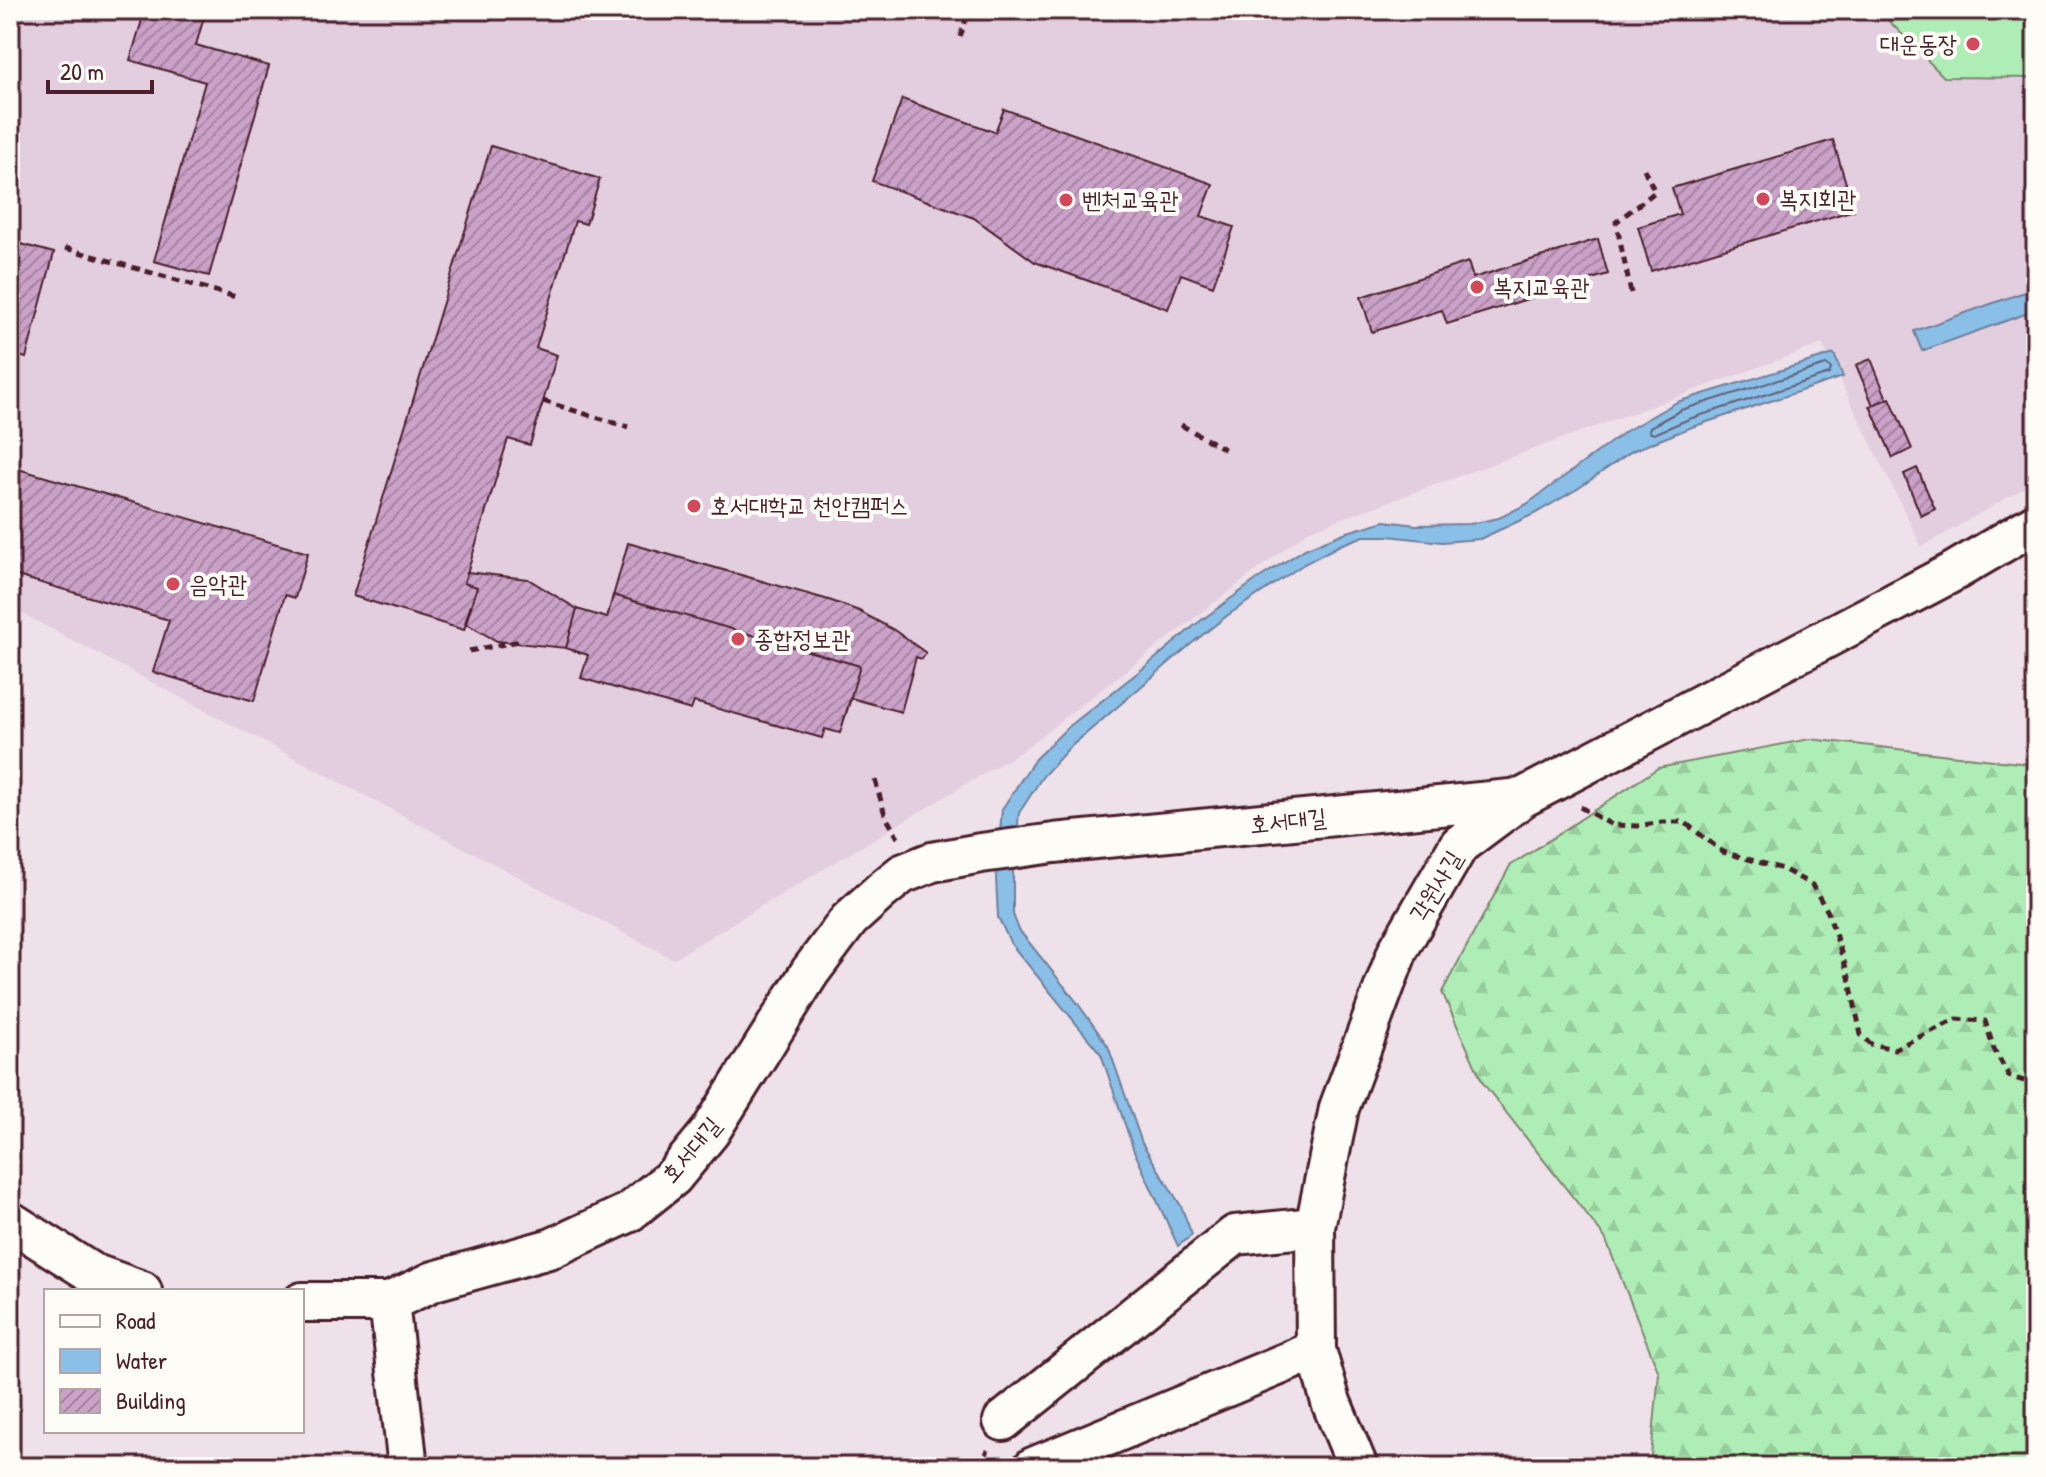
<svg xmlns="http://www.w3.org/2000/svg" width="2046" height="1477" font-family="'Patrick Hand','Poor Story',sans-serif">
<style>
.built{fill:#e3cedf}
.forest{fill:url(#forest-firs);stroke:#7c8670;stroke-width:2}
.garden{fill:#aeeeb6;stroke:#7c8670;stroke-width:2}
.water{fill:#8abfe7;stroke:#707f9c;stroke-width:2}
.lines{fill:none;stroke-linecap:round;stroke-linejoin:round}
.shore{stroke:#645f76;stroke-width:2}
.building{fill:url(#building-hatch);stroke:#4a1f2b;stroke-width:2}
.minor-casing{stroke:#4a1f2b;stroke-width:44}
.path{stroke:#4a1f2b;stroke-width:5;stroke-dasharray:8 6;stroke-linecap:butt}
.minor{stroke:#fdfcf7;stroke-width:38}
.poi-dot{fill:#d1495b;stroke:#fdfcf7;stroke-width:3}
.labels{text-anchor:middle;stroke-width:8;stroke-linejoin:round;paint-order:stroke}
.poi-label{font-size:24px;fill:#4a1f2b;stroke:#fdfcf7;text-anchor:start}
.street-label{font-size:24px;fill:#4a1f2b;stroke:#fdfcf7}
</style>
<defs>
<pattern id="forest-firs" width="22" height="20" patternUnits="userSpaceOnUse" patternTransform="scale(2)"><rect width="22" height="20" fill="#aeeeb6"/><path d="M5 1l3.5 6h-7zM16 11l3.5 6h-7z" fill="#97cc9d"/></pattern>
<pattern id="building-hatch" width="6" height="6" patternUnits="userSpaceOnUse" patternTransform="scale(2)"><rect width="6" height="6" fill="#caa2c8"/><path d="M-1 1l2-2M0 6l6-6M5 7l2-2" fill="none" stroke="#a683a3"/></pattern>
</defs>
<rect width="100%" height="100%" fill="#eee1e9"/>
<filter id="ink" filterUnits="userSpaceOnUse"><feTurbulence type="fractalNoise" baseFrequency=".0125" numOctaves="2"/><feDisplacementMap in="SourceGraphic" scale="16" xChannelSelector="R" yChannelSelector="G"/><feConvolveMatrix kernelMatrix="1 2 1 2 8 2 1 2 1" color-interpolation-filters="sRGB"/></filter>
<g filter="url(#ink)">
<path class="built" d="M10 10H2036V481L1922 547 1822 344 1308 531 1020 752 673 959 10 607Z"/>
<path class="forest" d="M1810 739 2036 765V1467H1650L1659 1373 1605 1238 1483 1083 1442 992 1510 866 1658 768Z"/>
<path class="garden" d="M1878 10H2036V78L1944 77Z"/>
<path class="water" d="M2036 288V310L1922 351 1914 331Z
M1834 354 1843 377 1692 427 1632 451 1579 488 1534 514 1480 539 1442 542 1388 536H1364L1340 545 1304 564 1228 615 1191 644 1068 749 1043 776 1019 813 1013 874V914L1019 930 1076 1001 1108 1046 1142 1143 1181 1206 1192 1235 1178 1246 1134 1151 1101 1054 1011 944 998 917 996 878 1002 809 1035 759 1067 728 1150 663 1195 625 1256 580 1305 549 1344 533 1385 521 1416 525 1470 524 1499 518 1527 504 1626 431 1677 402Z"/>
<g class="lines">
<path class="shore" d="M1826 365 1829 366 1831 369 1829 374 1689 419 1654 434 1649 432 1650 427 1681 410Z"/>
</g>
<path class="building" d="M145 10H206L196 45 269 66 209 276 154 261 205 82 130 60Z
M902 99 995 132 1004 109 1213 184 1201 216 1234 227 1213 286 1181 274 1168 309 1035 262 974 218 872 181Z
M1833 140 1854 210 1651 271 1638 227 1680 214 1672 188Z
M491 146 600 179 586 224 575 221 536 348 557 355 530 445 508 439 464 583 477 587 464 630 353 596Z
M1598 239 1608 274 1447 324 1442 310 1372 332 1361 297 1468 262 1473 278Z
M10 241 54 253 26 358 10 353Z
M1871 359 1887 399 1873 405 1856 365Z
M1890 398 1912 449 1893 458 1870 406Z
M1917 468 1935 509 1921 516 1904 474Z
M18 469 308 553 295 598 285 595 254 701 153 672 169 620 10 574V497Z
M628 543 829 600 859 611 894 630 926 653 922 659 916 657 901 712 851 698 840 733 825 729 822 738 694 702 691 710 581 678 588 655 566 648 577 609 607 618Z
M467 572 528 579 577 609 566 648 497 641 465 623 477 587 464 583Z
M613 595 860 666 840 733 825 729 822 738 694 702 691 710 581 678 588 655 566 648 577 609 607 618Z"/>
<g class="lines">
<g class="minor-casing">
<path id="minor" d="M10 1221 92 1273 142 1291
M302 1302H389L434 1281 552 1248 628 1213 673 1177 710 1132 810 972 849 920 881 891 902 874 932 862 981 853 1054 843 1522 798
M389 1302 408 1467
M1003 1421 1235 1235 1315 1227
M1033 1467 1316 1350
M1358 1467 1331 1402 1316 1350 1315 1227 1339 1108 1398 950 1459 845 1522 798 1953 572 2036 523"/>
</g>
<path class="path" d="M1716 10 1717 12
M960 37 969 10
M65 248 236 297
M1631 293 1616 222 1655 192 1644 169
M543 401 628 427
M1181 425 1226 450
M469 651 520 641
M875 780 885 815 898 838
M1580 807 1612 825 1638 826 1662 822H1684L1723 852 1783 869 1812 885 1828 912 1849 977 1861 1035 1871 1044 1894 1049 1957 1019 1985 1021 1994 1049 2009 1076 2036 1085
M980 1467 988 1450"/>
<use href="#minor" class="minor"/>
</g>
</g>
<g class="poi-dot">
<circle cx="1973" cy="44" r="8"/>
<circle cx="1763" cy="199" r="8"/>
<circle cx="1066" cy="200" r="8"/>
<circle cx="1477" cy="287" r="8"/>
<circle cx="694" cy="506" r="8"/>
<circle cx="173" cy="584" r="8"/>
<circle cx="738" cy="639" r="8"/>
</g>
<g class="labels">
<g class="poi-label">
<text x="1957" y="52" text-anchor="end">대운동장</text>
<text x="1779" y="207">복지회관</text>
<text x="1082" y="208">벤처교육관</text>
<text x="1493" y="295">복지교육관</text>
<text x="710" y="514">호서대학교 천안캠퍼스</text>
<text x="189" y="592">음악관</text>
<text x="754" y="647">종합정보관</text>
</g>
<g class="street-label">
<text transform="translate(1288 821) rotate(-6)" y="8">호서대길</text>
<text transform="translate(1436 886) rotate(-59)" y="8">각원사길</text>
<text transform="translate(691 1150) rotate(-50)" y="8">호서대길</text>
</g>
</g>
<rect width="2046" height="1477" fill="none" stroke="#fdfcf7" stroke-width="40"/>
<rect x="20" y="20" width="2006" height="1437" fill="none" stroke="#4a1f2b" stroke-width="3" filter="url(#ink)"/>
<rect x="44" y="1289" width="260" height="144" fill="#fdfcf7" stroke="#b5a4a5" stroke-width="2"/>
<rect x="60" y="1315" width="40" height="12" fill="#fdfcf7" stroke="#b5a4a5" stroke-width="2"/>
<text x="116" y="1329" font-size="24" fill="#4a1f2b">Road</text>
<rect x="60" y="1349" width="40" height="24" fill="#8abfe7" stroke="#b5a4a5" stroke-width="2"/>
<text x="116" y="1369" font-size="24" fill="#4a1f2b">Water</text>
<rect x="60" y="1389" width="40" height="24" fill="url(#building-hatch)" stroke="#b5a4a5" stroke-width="2"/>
<text x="116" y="1409" font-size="24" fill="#4a1f2b">Building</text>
<path d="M48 80v12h104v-12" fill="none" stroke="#4a1f2b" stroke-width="4"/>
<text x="60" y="80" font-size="24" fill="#4a1f2b" stroke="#fdfcf7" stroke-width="6" paint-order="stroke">20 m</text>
</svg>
